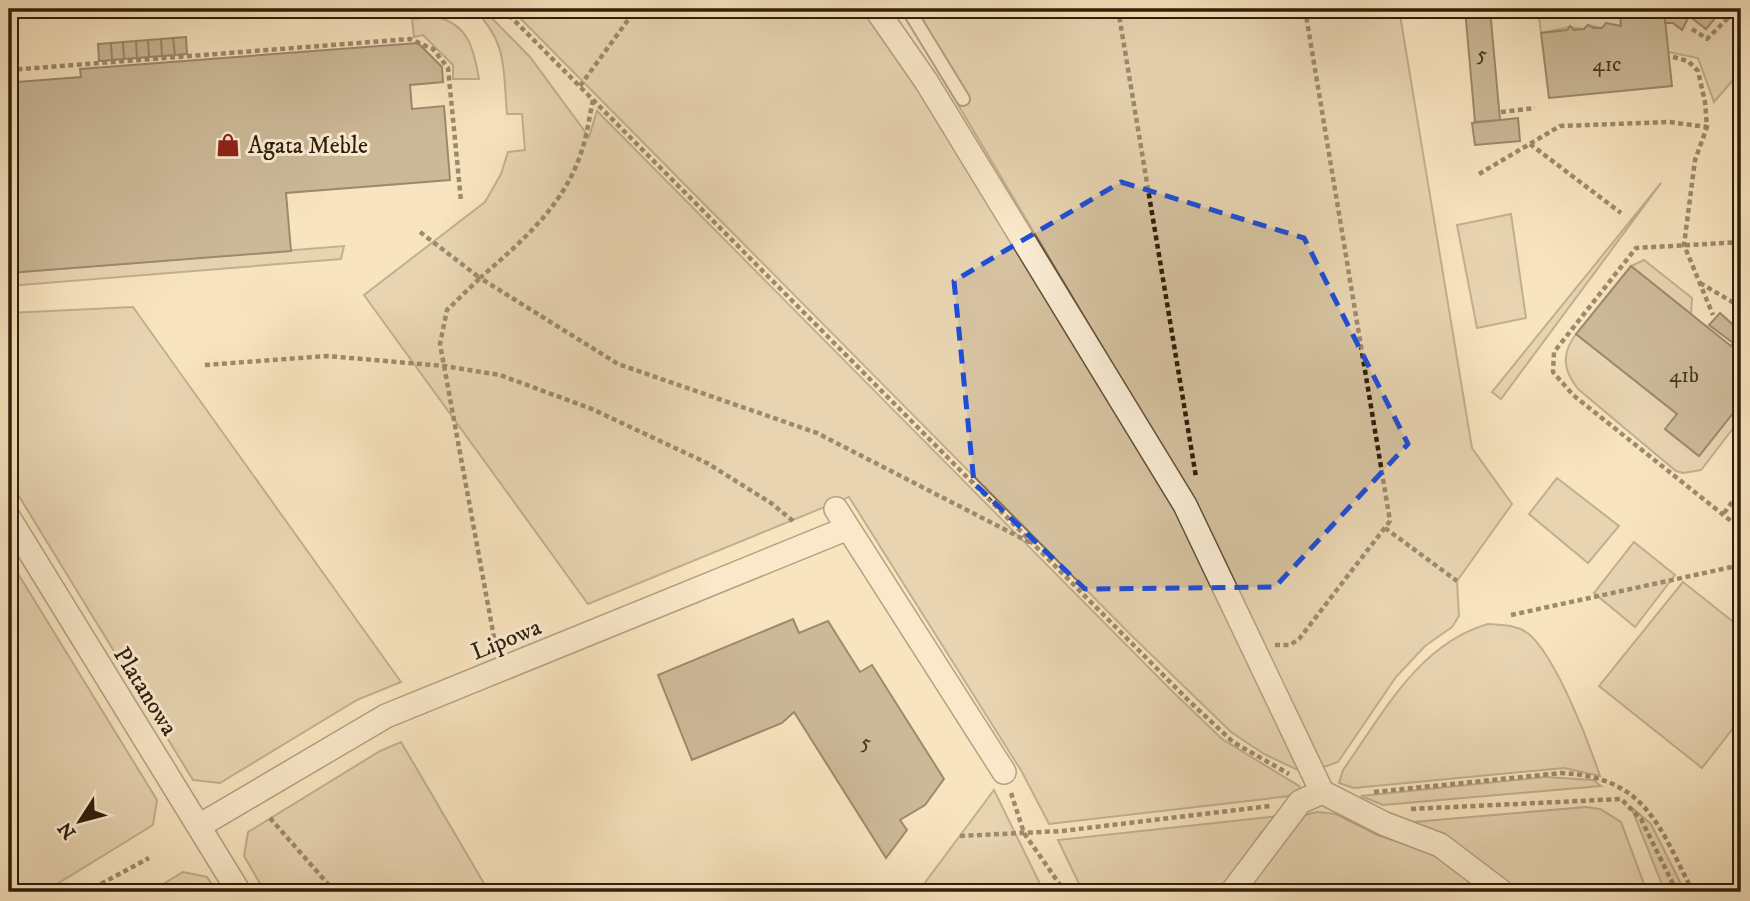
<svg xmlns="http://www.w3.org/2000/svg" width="1750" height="901" font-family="'IM FELL DW Pica',serif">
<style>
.green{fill:#d6c2a0;stroke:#827054;stroke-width:2}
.building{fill:#988568;stroke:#2f1e09;stroke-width:2}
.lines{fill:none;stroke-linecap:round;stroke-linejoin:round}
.lane-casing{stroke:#615036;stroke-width:16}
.street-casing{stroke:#615036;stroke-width:26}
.path{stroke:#2f1e09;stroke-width:4.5;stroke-dasharray:5 3.5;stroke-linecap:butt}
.lane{stroke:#faedd5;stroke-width:12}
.street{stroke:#faedd5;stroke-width:23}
.marked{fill:none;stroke:#1d4ed8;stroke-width:5;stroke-dasharray:14 9;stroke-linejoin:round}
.labels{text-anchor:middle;stroke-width:6;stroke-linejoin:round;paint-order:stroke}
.number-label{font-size:21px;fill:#493821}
.poi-label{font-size:24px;fill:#2f1e09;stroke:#faedd5;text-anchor:start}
.street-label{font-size:24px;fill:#2f1e09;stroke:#faedd5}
</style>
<rect width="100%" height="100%" fill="#f8e4bf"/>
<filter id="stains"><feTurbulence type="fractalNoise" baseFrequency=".00286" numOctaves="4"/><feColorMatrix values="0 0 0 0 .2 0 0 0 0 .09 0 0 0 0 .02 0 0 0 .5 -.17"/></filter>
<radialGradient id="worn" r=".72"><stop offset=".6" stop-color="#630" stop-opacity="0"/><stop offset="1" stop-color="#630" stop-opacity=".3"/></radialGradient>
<path class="green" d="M474 9H483L530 57 589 137 597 111 1170 689 1222 739 1299 786 1301 792 1299 795 1049 824 1022 772 849 497 588 604 364 295 485 202 501 174 508 152 525 150 522 114H507C503 69 508 43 474 9Z
M511 9H868L1179 507 1302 772 1264 754 1231 732 1130 634Z
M901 9H1399L1472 448 1512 504 1457 581 1459 616 1452 627 1425 646 1396 677 1338 762 1321 768 1194 501Z
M1538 9H1674L1620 14 1621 26 1606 23 1602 28 1588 25 1584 29 1569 27 1541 33Z
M1718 9H1741V71L1714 102 1698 58 1668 52 1665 23H1673L1682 30 1689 16 1720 11Z
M437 17C469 25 474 50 479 79H453V65L423 35 414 37 412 19Z
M1661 183 1501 399 1492 392Z
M1511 214 1526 318 1477 328 1457 225Z
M344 246 341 259 9 286V273Z
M1644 260 1692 298 1691 314 1631 266Z
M133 307 401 682 357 700 220 783 193 780 9 480V313Z
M1576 334 1677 414 1665 429 1699 456 1741 403V418L1701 470 1683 473 1676 471 1578 389C1563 370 1561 354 1576 334Z
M1557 478 1619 526 1588 563 1529 514Z
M1634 542 1675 575 1635 627 1594 593Z
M9 559 157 800 153 825 44 892H9Z
M1683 582 1741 628V718L1702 768 1599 686Z
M1488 624C1502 625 1519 625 1530 635 1557 660 1588 740 1600 776L1564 768 1354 788 1339 783 1343 770C1383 714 1418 644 1488 624Z
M401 742 489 892H265L244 856 248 832 380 751Z
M1545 777 1593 780 1601 786 1383 805 1361 796Z
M994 790 1044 892H918Z
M1586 807 1600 809 1621 822 1647 892H1515L1413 822Z
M1631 807 1651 824 1685 892H1665Z
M1317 812 1336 814 1377 835 1439 855 1487 892H1240L1300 816Z
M1280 816 1261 833 1221 892H1083L1058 840Z
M183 872 207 877 217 892H150Z"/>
<path class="building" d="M1465 9H1490L1500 120 1475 122Z
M1718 9 1721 11 1706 29 1689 16 1682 30 1673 23H1665L1664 10Z
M1664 10 1672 86 1549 98 1541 33 1567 30 1570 26 1574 30 1584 29 1588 25 1594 28H1602L1606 23 1621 26 1620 14Z
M186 37 187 54 175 55 173 38Z
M173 38 175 55 162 56 161 39Z
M161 39 162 56 149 57 148 40Z
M148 40 149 57 137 58 136 41Z
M136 41 137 58 124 59 123 42Z
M123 42 124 59 112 60 111 43Z
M111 43 112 60 99 61 98 44Z
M418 43 442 67 443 82 410 85 412 109 444 106 450 180 286 193 291 251 9 273V75L17 74V82L81 77 80 69Z
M1518 118 1520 141 1475 145 1472 123Z
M1631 266 1731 346 1733 343 1709 325 1720 313 1741 332V403L1699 456 1665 429 1677 414 1576 334Z
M793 619 799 633 828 621 860 672 872 665 944 779 925 805 900 820 907 830 886 858 794 712 782 723 692 760 658 675Z"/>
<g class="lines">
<g class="lane-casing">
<path id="lane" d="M908 9 963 99"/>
</g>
<g class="street-casing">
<path id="street" d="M876 9 926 81 1185 505 1322 792 1385 824 1440 845 1502 892
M836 509 1004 772
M9 518 239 892
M199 826 386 716 848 528
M1232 892 1300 802 1322 792"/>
</g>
<path class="path" d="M503 9 1188 700 1233 742 1289 774
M1118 9 1196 477
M1692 29 1707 39 1737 9
M1673 57 1688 61 1698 71 1705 102 1707 127 1695 160 1684 245 1713 315
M9 70 410 39 433 49 448 68 461 201
M580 86 636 9
M593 100C589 118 587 136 581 153 563 207 521 242 480 278L618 364 817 433 1031 543
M1501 112 1535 108
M1530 144 1621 213
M1741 148V157
M1479 174 1560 126 1669 122 1707 127
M420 232 480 278 447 310 440 344 495 643
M1741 242 1636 248 1554 352 1553 372 1573 395 1741 529
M1700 283 1741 307
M205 365 327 356 444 366 500 375 592 409 707 463 771 503 793 521
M1724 513 1741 490
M1385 528 1457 581
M1511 615 1741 565
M1275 645H1290L1299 639 1390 521 1305 9
M1374 792 1561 773C1646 777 1659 826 1693 892
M1011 793 1024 833 1065 892
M1411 809 1621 799 1641 819 1677 892
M270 818 335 892
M960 836 1062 831 1270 806
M86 892 149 858"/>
<use href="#lane" class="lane"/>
<use href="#street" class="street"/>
</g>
<path d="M0 0H1750V901H0ZM1121 182 1304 238 1408 444 1275 587 1085 589 974 483 954 281Z" fill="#f8e4bf" fill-opacity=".55" fill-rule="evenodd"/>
<path class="marked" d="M1121 182 1304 238 1408 444 1275 587 1085 589 974 483 954 281Z"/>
<defs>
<g id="shop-bare" transform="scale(1.89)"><path d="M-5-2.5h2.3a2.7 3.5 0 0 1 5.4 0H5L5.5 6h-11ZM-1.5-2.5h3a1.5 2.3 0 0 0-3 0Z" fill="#8f2418" stroke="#faedd5" stroke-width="2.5" paint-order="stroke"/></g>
</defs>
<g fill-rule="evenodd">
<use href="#shop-bare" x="228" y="145"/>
</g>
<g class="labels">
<g class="number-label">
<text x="1482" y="61">5</text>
<text x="1607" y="71">41c</text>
<text x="1684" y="382">41b</text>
<text x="866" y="749">5</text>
</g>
<g class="poi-label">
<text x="248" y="153">Agata Meble</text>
</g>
<g class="street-label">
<text transform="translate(506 639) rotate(-22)" y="8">Lipowa</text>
<text transform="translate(146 691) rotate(58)" y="8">Platanowa</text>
</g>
</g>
<rect width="1750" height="901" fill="none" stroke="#f8e4bf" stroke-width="35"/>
<rect x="10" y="10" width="1729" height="880" fill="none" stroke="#2f1e09" stroke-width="3.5"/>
<rect x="18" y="18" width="1715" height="866" fill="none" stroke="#2f1e09" stroke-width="2"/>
<g transform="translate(80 821) rotate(234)" stroke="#faedd5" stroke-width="5" paint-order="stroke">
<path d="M0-5L12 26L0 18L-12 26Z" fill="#2f1e09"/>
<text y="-10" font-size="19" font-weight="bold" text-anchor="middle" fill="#2f1e09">N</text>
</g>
<rect width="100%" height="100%" filter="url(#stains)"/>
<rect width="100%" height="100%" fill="url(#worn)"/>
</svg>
